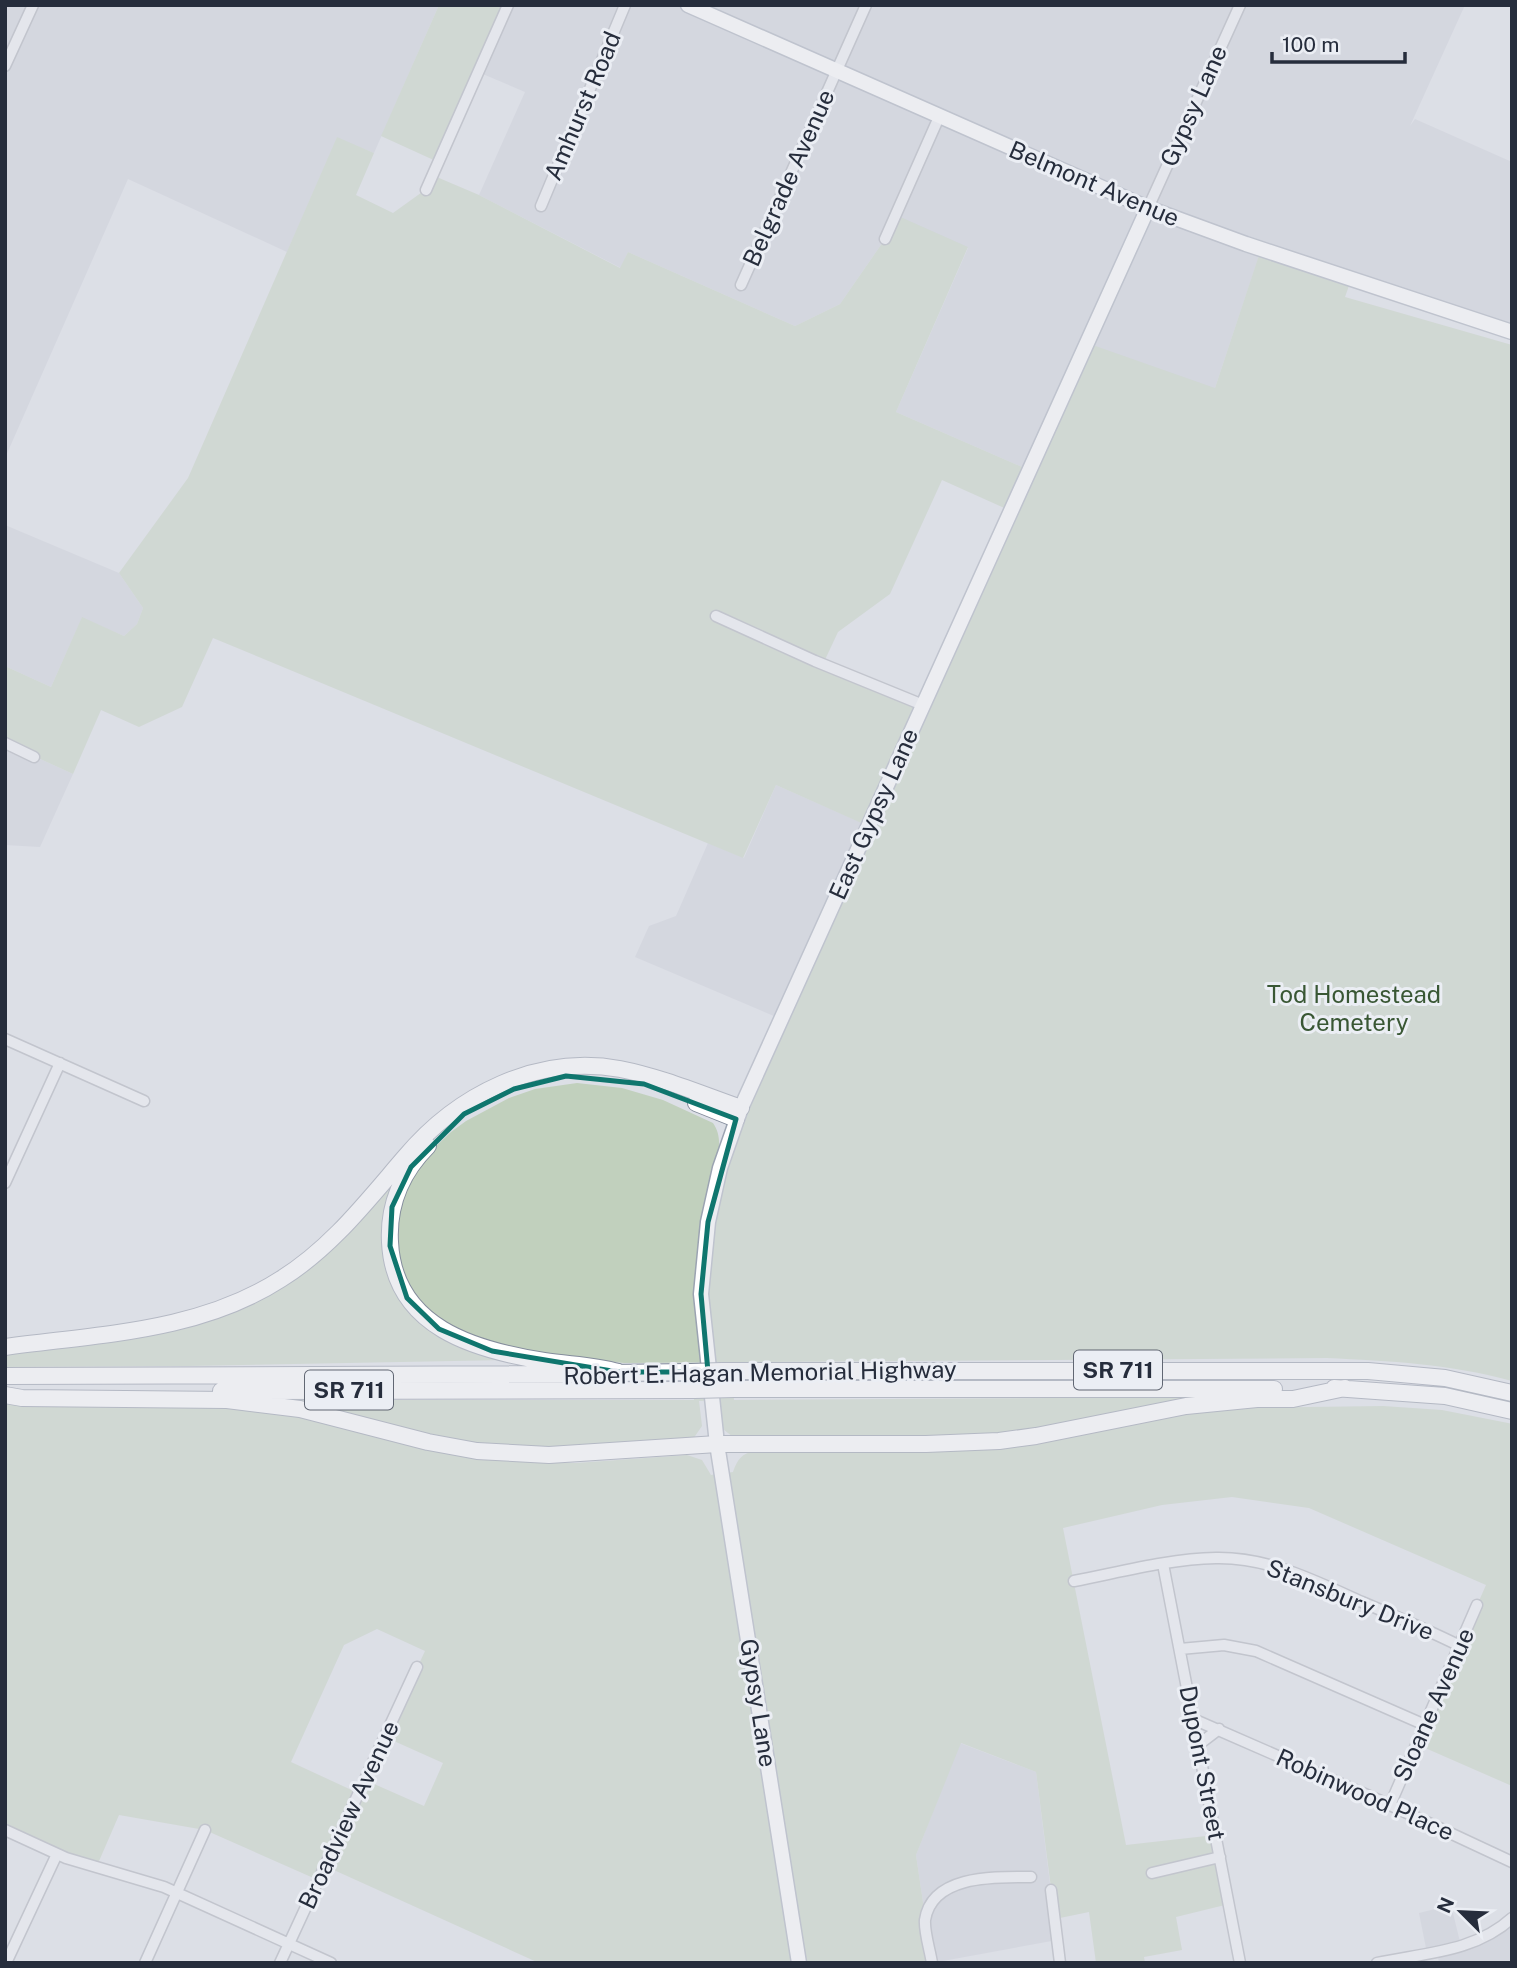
<svg xmlns="http://www.w3.org/2000/svg" width="1517" height="1968" font-family="'Public Sans',sans-serif">
<style>
.built{fill:#caced8}
.green{fill:#c1d0bd;fill-rule:evenodd}
.lines{fill:none;stroke-linecap:round;stroke-linejoin:round}
.minor-casing{stroke:#a2a6b0;stroke-width:13}
.major-casing{stroke:#9ba3b1;stroke-width:17}
.highway-casing{stroke:#848c9c;stroke-width:18}
.minor{stroke:#eef0f4;stroke-width:10}
.major{stroke:#fff;stroke-width:14}
.highway{stroke:#fff;stroke-width:16}
.highway-bridge-casing{stroke:#848c9c;stroke-width:18;stroke-linecap:butt}
.highway-bridge{stroke:#fff;stroke-width:16}
.marked{fill:none;stroke:#0f766e;stroke-width:5;stroke-linejoin:round}
.labels{text-anchor:middle;stroke-width:6;stroke-linejoin:round;paint-order:stroke}
.shield{fill:#ebeef4;stroke:#616773;stroke-width:2}
.shield-label{font-size:23px;font-weight:bold;fill:#262d3c}
.street-label{font-size:24px;fill:#262d3c;stroke:#ebeef4}
.park-label{font-size:24px;fill:#395734;stroke:#ebeef4}
</style>
<rect width="100%" height="100%" fill="#dcdfe6"/>
<path class="built" d="M5 5H439L374 153 337 138 287 252 128 179 5 458Z
M505 5H1465L1410 126 1415 119 1512 162V332L1261 250 1215 388 1029 470 896 412 968 248 885 239 840 304 795 326 628 252 621 268 479 195 525 92 478 72Z
M5 525 119 573 143 608 137 624 124 636 82 618 51 687 5 666Z
M5 743 73 774 40 847 5 845Z
M776 785 869 826 781 1019 635 957 649 926 676 916 708 843 744 858Z
M960 1743 1036 1772 1057 1940 932 1963 916 1855Z
M1451 1905 1461 1946 1512 1918V1963H1439L1437 1951 1427 1953 1419 1913Z"/>
<path class="green" d="M439 5H505L438 162 381 136Z
M337 137 374 153 356 195 393 213 425 190 432 175 479 195 620 268 628 252 795 326 840 304 885 239 896 215 968 247 896 412 1029 470 1087 343 1215 388 1261 249 1351 280 1345 297 1512 345V1381C1451 1364 1389 1361 1327 1358L624 1363 532 1353 457 1332 421 1305 402 1273 395 1226 405 1189 430 1152 451 1132 466 1121 509 1098 535 1089 577 1083 622 1088 663 1100 713 1123C720 1133 720 1144 718 1156L868 826 776 785 743 858 213 638 182 707 139 727 101 710 73 774 5 743V666L51 687 82 617 124 636 137 624 143 608 119 573 188 478ZM942 480 1011 511 923 705 823 664 838 632 890 594Z
M396 1174 387 1209 405 1302 507 1360 188 1366 5 1367V1351L253 1298Z
M733 1389 734 1400 1195 1397V1400L1001 1436 733 1437 723 1429 720 1400 699 1401 702 1426 693 1439 549 1449 453 1441 301 1404V1400H694V1390Z
M5 1404 225 1407 303 1417 473 1457 503 1461 576 1463 687 1455 702 1460 711 1475 733 1472C737 1460 742 1453 755 1451L926 1449 1219 1408 1383 1406 1442 1410 1508 1423 1512 1424V1786L1416 1744 1486 1585 1309 1508 1232 1497 1162 1505 1063 1528 1126 1845 1215 1835 1229 1904 1176 1917 1182 1950 1144 1957 1145 1963H1096L1089 1912 1055 1919 1036 1772 961 1743 916 1855 932 1963H539L325 1866 318 1880 205 1830 119 1815 96 1868 5 1830ZM377 1629 425 1651 385 1737 443 1763 424 1806 365 1780 358 1793 291 1762 344 1645Z"/>
<g class="lines">
<g class="minor-casing">
<path id="minor" d="M5 66 33 5
M426 190 508 5
M541 206 625 5
M1148 208 1240 5
M885 239 939 117
M741 285 866 5
M716 616 815 661 923 705
M5 743 34 757
M5 1039 144 1101
M5 1183 60 1063
M1163 1564 1240 1963
M1074 1581C1121 1572 1168 1559 1216 1558 1269 1557 1315 1581 1362 1602 1395 1616 1428 1630 1460 1646
M1180 1649 1224 1645 1256 1651 1425 1725
M1193 1719 1390 1805 1512 1862
M1198 1745 1219 1729
M1390 1805 1477 1605
M5 1830 66 1858 164 1887 331 1963
M1152 1873 1220 1857
M1051 1890 1060 1963
M6 1963 57 1854
M145 1963 205 1830
M280 1963 417 1667
M932 1963C930 1950 924 1932 925 1920 932 1874 997 1877 1031 1877
M1377 1963C1424 1953 1475 1952 1512 1918"/>
</g>
<g class="major-casing">
<path id="major" d="M688 5 1148 208 1246 244 1512 332
M799 1963 717 1444 701 1294 708 1222 720 1168 741 1108 1148 208"/>
</g>
<g class="highway-casing">
<path id="highway" d="M696 1103 736 1119
M428 1146C402 1172 388 1205 390 1242 394 1327 474 1350 544 1361 570 1365 594 1365 618 1372
M5 1347C99 1334 199 1332 281 1279 331 1248 367 1201 405 1157 457 1095 537 1054 620 1069 661 1077 701 1094 741 1108
M722 1371H1368L1445 1378 1512 1393
M610 1373 691 1372
M5 1376 587 1374
M1334 1388 1445 1396 1512 1411
M734 1389H1274
M221 1391 694 1390
M5 1395 22 1398 227 1400 300 1409 428 1442 477 1451 549 1455 717 1444H926L999 1441 1036 1436 1186 1406 1257 1399H1293L1345 1388"/>
</g>
<use href="#minor" class="minor"/>
<use href="#major" class="major"/>
<use href="#highway" class="highway"/>
<g class="highway-bridge-casing">
<path id="highway-bridge" d="M691 1372 722 1371
M694 1390 734 1389"/>
</g>
<use href="#highway-bridge" class="highway-bridge"/>
</g>
<path d="M0 0H1517V1968H0ZM566 1076 644 1084 736 1119 708 1222 701 1294 708 1372H618L492 1351 439 1329 407 1298 390 1246 392 1207 411 1167 464 1114 514 1089Z" fill="#dcdfe6" fill-opacity=".55" fill-rule="evenodd"/>
<path class="marked" d="M566 1076 644 1084 736 1119 708 1222 701 1294 708 1372H618L492 1351 439 1329 407 1298 390 1246 392 1207 411 1167 464 1114 514 1089Z"/>
<g class="labels">
<g class="shield">
<rect x="1074" y="1350.5" width="88" height="39" rx="5"/>
<rect x="305" y="1370.5" width="88" height="39" rx="5"/>
</g>
<g class="shield-label">
<text x="1118" y="1378">SR 711</text>
<text x="349" y="1398">SR 711</text>
</g>
<g class="street-label">
<text transform="translate(583 106) rotate(-67)" y="8">Amhurst Road</text>
<text transform="translate(1194 106) rotate(-66)" y="8">Gypsy Lane</text>
<text transform="translate(789 178) rotate(-66)" y="8">Belgrade Avenue</text>
<text transform="translate(1094 184) rotate(23)" y="8">Belmont Avenue</text>
<text transform="translate(874 814) rotate(-66)" y="8">East Gypsy Lane</text>
<text transform="translate(760 1373) rotate(-1)" y="8">Robert E. Hagan Memorial Highway</text>
<text transform="translate(1350 1600) rotate(22)" y="8">Stansbury Drive</text>
<text transform="translate(758 1703) rotate(81)" y="8">Gypsy Lane</text>
<text transform="translate(1434 1705) rotate(-66)" y="8">Sloane Avenue</text>
<text transform="translate(1202 1763) rotate(79)" y="8">Dupont Street</text>
<text transform="translate(1365 1795) rotate(24)" y="8">Robinwood Place</text>
<text transform="translate(349 1815) rotate(-65)" y="8">Broadview Avenue</text>
</g>
<g class="park-label">
<text x="1354" y="1003">Tod Homestead<tspan x="1354" dy="28">Cemetery</tspan></text>
</g>
</g>
<rect width="1517" height="1968" fill="none" stroke="#262d3c" stroke-width="14"/>
<g transform="translate(1461 1912) rotate(294)" stroke="#ebeef4" stroke-width="5" paint-order="stroke">
<path d="M0-5L12 26L0 18L-12 26Z" fill="#262d3c"/>
<text y="-10" font-size="19" font-weight="bold" text-anchor="middle" fill="#262d3c">N</text>
</g>
<path d="M1272 52v10h133v-10" fill="none" stroke="#262d3c" stroke-width="3.5"/>
<text x="1282" y="52" font-size="21" fill="#262d3c" stroke="#ebeef4" stroke-width="5" paint-order="stroke">100 m</text>
</svg>
